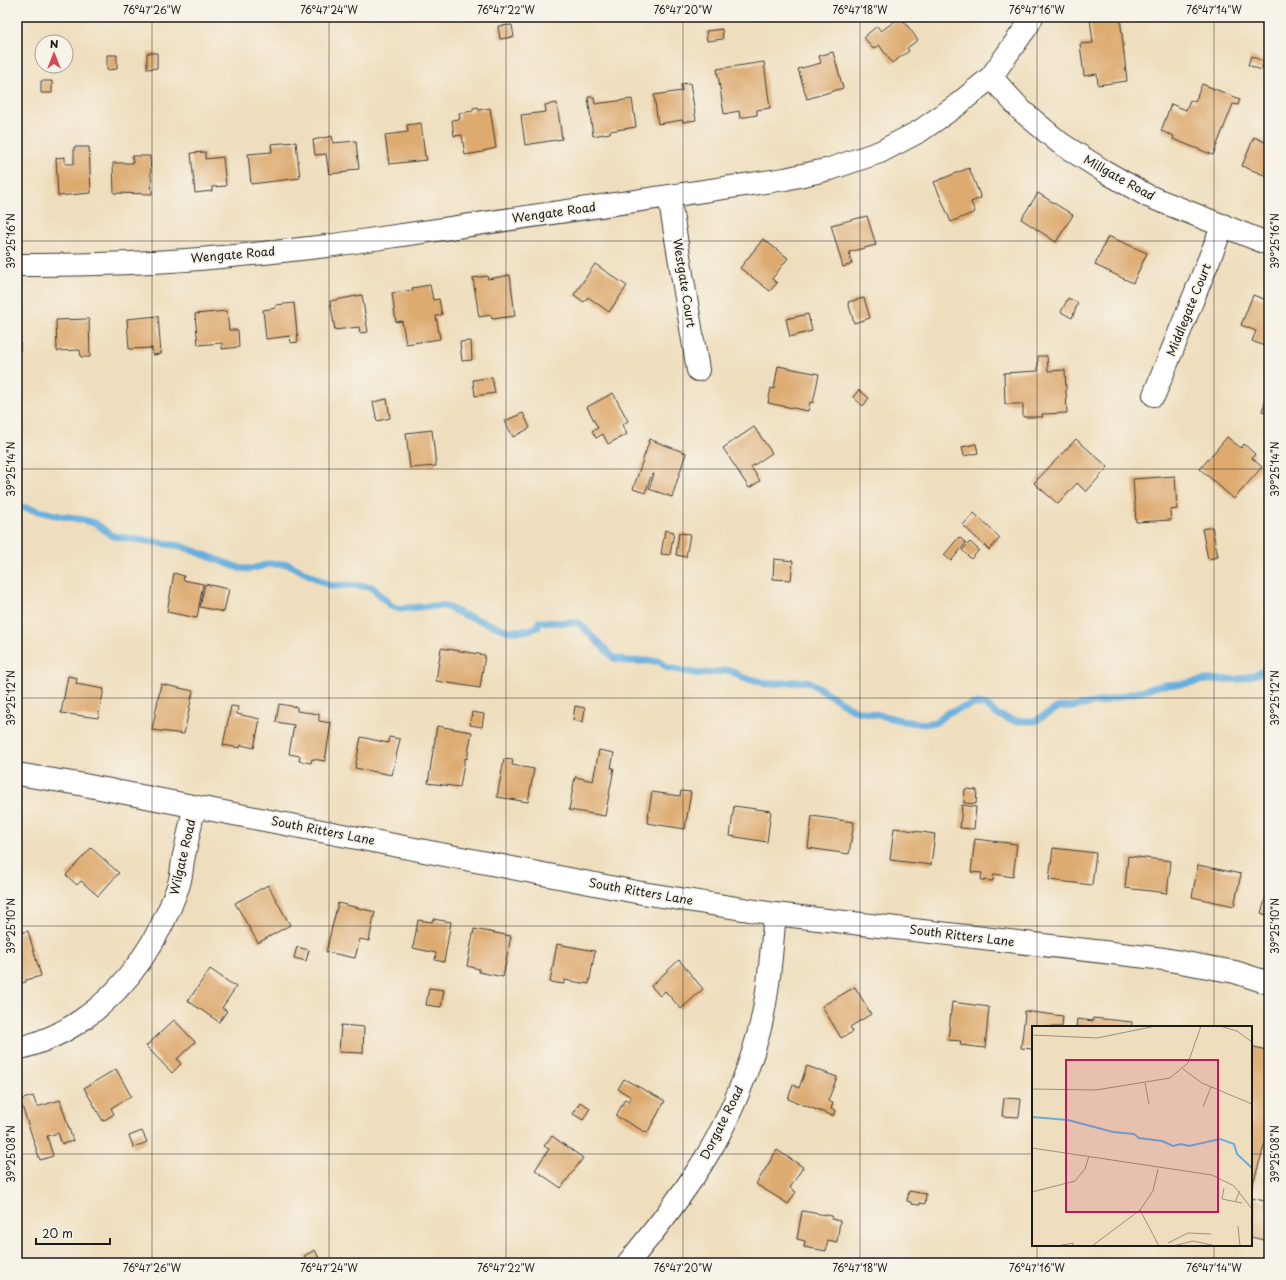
<svg xmlns="http://www.w3.org/2000/svg" width="1286" height="1280" font-family="'Playpen Sans',sans-serif">
<style>
.lines{fill:none;stroke-linecap:round;stroke-linejoin:round}
.stream{stroke:#66aedd;stroke-width:7}
.building{fill:#ddaa6f}
.street-casing{stroke:#3c3934;stroke-width:24}
.street{stroke:#fff;stroke-width:22}
.ticks{fill:none;stroke:#1c1c1c;stroke-width:1;stroke-opacity:0.45}
.labels{text-anchor:middle;stroke-width:4;stroke-linejoin:round;paint-order:stroke}
.street-label{font-size:12px;fill:#1c1c1c;stroke:#f7f3e8}
.inset-river{fill:none;stroke:#66aedd;stroke-width:2}
.inset-road{fill:none;stroke:#9b907d;stroke-width:1}
.view{fill:#c2185b;fill-opacity:0.15;stroke:#c2185b;stroke-width:2}
.inset-edge{fill:none;stroke:#1c1c1c;stroke-width:2}
.neatline{fill:none;stroke:#1c1c1c;stroke-width:1.5}
.ticks-label{font-size:10px;text-anchor:middle;fill:#1c1c1c}
</style>
<rect width="100%" height="100%" fill="#f7f3e8"/>
<filter id="ink" filterUnits="userSpaceOnUse"><feTurbulence type="fractalNoise" baseFrequency=".025" numOctaves="2"/><feDisplacementMap in="SourceGraphic" scale="8" xChannelSelector="R" yChannelSelector="G"/><feConvolveMatrix kernelMatrix="1 2 1 2 8 2 1 2 1" color-interpolation-filters="sRGB"/></filter>
<filter id="wash" filterUnits="userSpaceOnUse"><feTurbulence type="fractalNoise" baseFrequency=".012" numOctaves="4" result="noise"/><feDisplacementMap in="SourceGraphic" scale="16" xChannelSelector="R" yChannelSelector="G"/><feGaussianBlur stdDeviation="0.9" result="paint"/><feColorMatrix in="noise" values="0 0 0 0 0 0 0 0 0 0 0 0 0 0 0 0 0 1.4 0 .05"/><feComposite in="paint" operator="in"/></filter>
<g filter="url(#wash)">
<rect width="100%" height="100%" fill="#efdebd"/>
<g class="lines">
<path class="stream" d="M17 506 60 516 75 518 95 523 113 536 181 546 239 568 251 569 269 564H288L331 586 348 585 372 587 391 606 400 609 429 606H445L464 615 509 631H525L538 627 539 622 579 623 614 658 627 661H659L668 668 699 674 730 670 743 678 759 681 766 684 808 681 854 710 888 717 903 721 923 724 936 722 947 713 973 704H984L998 715 1015 721H1035L1059 707H1072L1105 701 1162 685 1183 684 1205 680 1240 679 1269 670"/>
</g>
<g id="blocks">
<path class="building" d="M901 17 918 40 907 48 909 51 892 63 879 45 873 49 864 37 877 26 881 31Z
M1090 17H1120L1127 81 1098 85 1097 74 1084 76 1080 44 1093 43Z
M512 25 514 37 500 39 498 26Z
M722 29 723 39 707 41 706 31Z
M833 52 843 88 807 99 798 69 821 63 819 56Z
M147 53H157V68L147 69Z
M107 55H117V69L107 70Z
M1251 56 1264 62 1261 70 1248 65Z
M764 62 770 108 757 110V115L740 118 739 111 724 114 717 69Z
M41 81H52V93H41Z
M690 83 696 120 683 122 682 120 658 124 654 95 682 91 681 84Z
M1202 84 1240 99 1238 105 1233 104 1213 155 1173 139 1174 136 1161 131 1171 104 1186 110 1190 100 1195 102Z
M588 97H594L595 104 632 99 636 127 610 131V133L593 136Z
M557 103 562 139 525 145 521 115 546 112 545 105Z
M478 107 479 110 490 108 496 148 483 151V152L465 155 462 135 454 136 452 120 460 119 459 113 473 111V108Z
M421 123 425 156H426L427 160 389 164 385 135 408 132 407 125Z
M332 136 333 143 356 141 359 169 348 170V172L329 174 326 154 315 155 313 140Z
M1254 137 1269 144V177L1242 166Z
M296 142 300 178 251 184 248 154 272 152 271 144Z
M74 147H89L91 193 58 196 56 158 65 157V164H74Z
M205 152V159L223 157 226 186 212 187V191L195 193 191 153Z
M132 156H150L152 194 114 193 113 163H133Z
M969 168 981 198 971 202 975 212 951 222 934 182Z
M1038 193 1073 215 1056 242 1021 219Z
M867 216 876 245 849 252 852 264 843 267 831 225Z
M1108 236 1147 253 1133 283 1095 265Z
M763 239 788 258 772 279 777 283 770 291 740 268Z
M595 264 627 286 609 312 588 297 584 302 574 295Z
M510 275 515 316 492 319 491 315 479 317 473 278 487 276 488 279Z
M430 285 433 300 439 299 442 315 436 316 440 339 406 344 402 321 396 322 392 293 413 290 412 288Z
M362 295 368 332 360 333 359 327 335 330 330 301Z
M1253 295 1269 301V348L1252 341 1256 331 1241 325Z
M864 298 870 318 854 323 848 302Z
M1068 298 1078 303 1072 318 1061 312Z
M294 303 298 342 291 343 290 336 266 339 263 310 276 308V305Z
M227 311 229 330H238L239 347 222 349V343L198 345 195 314Z
M808 314 812 331 790 337 786 319Z
M158 316 161 354 153 355 152 348 129 349 127 319Z
M89 319 90 357H81L80 350 57 351 56 320Z
M17 321H21L20 351H17Z
M471 341 472 360 462 361 460 342Z
M1038 356H1047L1048 371 1065 370 1067 413 1042 414 1043 417H1023V404H1005L1004 373 1038 371Z
M778 366 819 374 813 403 810 402 808 411 768 403 771 388 774 389Z
M492 377 495 393 475 396 473 380Z
M859 390 869 398 863 406 853 397Z
M1269 392V413L1262 411Z
M613 393 628 421 622 425 627 434 608 444 603 434 596 438 592 431 598 428 587 407Z
M387 399 390 418 377 421 373 402Z
M523 413 530 428 513 437 505 421Z
M17 420H20V432H17Z
M754 427 772 453 751 467 760 481 749 488 723 448Z
M432 430 436 466 410 468 406 433Z
M1227 437 1241 448 1244 444 1255 454 1252 458 1262 467 1234 499 1200 469Z
M649 439 686 453 672 497 649 489 654 474H652L645 493 633 489 649 442H648Z
M1076 439 1108 467 1086 492 1077 483 1058 504 1034 483Z
M976 444 978 453 964 456 962 447Z
M1175 476 1177 509 1170 510 1171 520 1136 522 1133 479Z
M974 513 1000 538 989 550 963 525Z
M1212 527 1218 557 1208 559 1202 529Z
M665 530 674 532 670 555 661 554Z
M679 533 690 534 686 557 676 555Z
M959 537 966 543 951 561 944 555Z
M970 542 979 550 971 559 962 550Z
M774 559 793 561 791 580 773 579Z
M174 573 184 576 183 580 203 584 197 618 167 612Z
M205 584 229 589 224 612 200 607Z
M441 648 485 655 480 688 436 681Z
M68 676 77 678 76 684 104 689 98 718 61 713Z
M161 684 193 691 184 734 152 730Z
M279 704 297 707V711L319 714V721L331 723 325 761 312 759 311 763 299 761 300 756 289 754 294 725 276 722Z
M231 706 238 707 237 714 260 719 254 748 241 745 240 748 223 745Z
M575 706 585 708 583 722 573 720Z
M472 712 484 714 482 727 470 725Z
M437 726 472 732 467 759 465 758 460 787 428 783Z
M361 737 388 743 389 737 400 739 392 775 355 768Z
M599 750 614 753 611 768H614L605 816 569 810 575 777 593 781Z
M504 759 513 760 512 765 534 769 528 802 497 797Z
M965 789 977 790 976 804 964 803Z
M681 791 691 792 685 829 647 823 652 792 680 796Z
M962 805 976 807 974 829 960 828Z
M734 806 771 811 767 842 730 836Z
M812 816 854 822 849 854 808 848Z
M894 828 935 834 931 865 890 860Z
M975 839 1017 844 1013 877 994 874 993 881 981 880 982 873 971 872Z
M91 848 119 873 98 896 81 881 77 885 66 875Z
M1053 848 1096 853 1092 885 1049 880Z
M1128 856 1171 861 1167 893 1125 888Z
M1198 865 1241 874 1234 906 1192 897Z
M268 885 290 925 258 943 235 903Z
M1269 888V916L1261 913Z
M338 903 375 912 369 941 360 939 355 958 326 952Z
M433 919 451 922 444 962 435 960 436 953 413 948 418 920 432 922Z
M474 929 511 936 503 977 479 972V969L467 966Z
M28 931 41 976 26 980V982L17 984V934Z
M557 944 595 951 589 984 564 980V984L550 982Z
M297 947 309 950 306 961 294 958Z
M679 960 703 989 681 1009 665 991 660 996 651 986Z
M210 969 236 987 222 1008 227 1011 219 1022 188 1001Z
M855 987 871 1014 850 1027 853 1032 841 1038 822 1006Z
M429 988 444 990 441 1007 426 1005Z
M952 1002 989 1007 985 1048 960 1045 961 1041 948 1040Z
M1024 1011 1063 1016 1062 1027H1033V1049L1021 1048 1025 1014H1024Z
M1093 1018 1132 1022 1131 1027H1076L1077 1019 1093 1021Z
M174 1020 195 1042 177 1059 181 1064 172 1073 146 1046Z
M341 1025 364 1027 363 1053 339 1052Z
M1251 1046 1269 1051V1130L1252 1187H1251Z
M807 1066 837 1077 828 1101 833 1103 831 1109 835 1110 833 1116 788 1099 793 1085 799 1088Z
M116 1069 131 1096 111 1108 114 1114 103 1121 84 1088Z
M624 1079 665 1101 647 1133 616 1116 625 1099 629 1101 631 1097 618 1089Z
M33 1096 37 1107 60 1100 73 1141 62 1144 58 1133 47 1136 53 1156 40 1160 20 1100Z
M1004 1098 1021 1099 1019 1117 1002 1116Z
M580 1102 590 1108 583 1120 573 1114Z
M142 1131 147 1142 134 1148 129 1136Z
M552 1136 583 1158 561 1188 535 1170 549 1149 544 1146Z
M777 1150 803 1167 790 1188 796 1192 788 1204 756 1184Z
M909 1191 926 1194 925 1204 920 1203V1205L911 1204V1202L907 1201Z
M1251 1198 1269 1202V1241L1251 1237Z
M802 1211 832 1216V1219L840 1221 837 1242 828 1240 826 1251 804 1247 805 1241 797 1239Z
M315 1250 320 1260 315 1263H308L304 1256Z"/>
</g>
</g>
<g filter="url(#ink)">
<use href="#blocks" fill-opacity="0" stroke="#3c3934" stroke-width="1"/>
<g class="lines">
<g class="street-casing">
<path id="street" d="M991 77 1022 111 1060 143 1104 171 1148 196 1269 244
M669 196 698 370
M17 265C68 265 119 264 170 261 222 258 275 252 327 246L785 179 830 169 880 152 920 131 956 106 991 77 1028 25 1032 17
M1154 395 1223 225
M17 774 79 784 636 892 775 914 1164 959 1235 972 1269 983
M17 1049C40 1043 64 1033 83 1019 128 988 160 938 178 887 181 879 182 869 183 860 187 842 191 824 194 807
M628 1263C651 1235 674 1206 694 1176 724 1132 745 1083 759 1032 769 994 771 953 775 914"/>
</g>
<use href="#street" class="street"/>
</g>
</g>
<path class="ticks" d="M152 17V1263M329 17V1263M506 17V1263M683 17V1263M860 17V1263M1037 17V1027M1214 17V1027M17 241H1269M17 469H1269M17 698H1269M17 926H1269M17 1154H1033M1251 1154H1269M1037 1245V1263M1214 1245V1263"/>
<g class="labels">
<g class="street-label">
<text transform="translate(1119 178) rotate(29)" y="4">Millgate Road</text>
<text transform="translate(554 213) rotate(-8)" y="4">Wengate Road</text>
<text transform="translate(233 255) rotate(-5)" y="4">Wengate Road</text>
<text transform="translate(684 283) rotate(81)" y="4">Westgate Court</text>
<text transform="translate(1189 310) rotate(-68)" y="4">Middlegate Court</text>
<text transform="translate(323 831) rotate(11)" y="4">South Ritters Lane</text>
<text transform="translate(183 857) rotate(-77)" y="4">Wilgate Road</text>
<text transform="translate(641 892) rotate(10)" y="4">South Ritters Lane</text>
<text transform="translate(962 936) rotate(7)" y="4">South Ritters Lane</text>
<text transform="translate(722 1123) rotate(-63)" y="4">Dorgate Road</text>
</g>
</g>
<g transform="translate(1032 1026)">
<rect width="220" height="220" fill="#efdebd"/>
<path class="inset-river" d="M0 91 36 94 81 106 102 108 107 112 130 115 141 120 149 118 157 120 188 113 202 118 205 128 220 142"/>
<path class="inset-road" d="M188 0 205 5 220 16M0 9 65 12 124 0M151 43 170 57 220 78M113 57 117 78M0 63 64 64 138 52 156 37 169 0M171 81 179 61M0 122 180 149 202 160 220 183M192 162 190 173 210 177M0 166 43 155 53 143 57 130M203 176 208 165M108 184 127 220M206 200 208 220M136 217 156 207 179 208M25 220 41 217V220M60 220 108 184 121 165 126 143M141 220 161 215 184 220"/>
<path class="view" d="M34 34H186V186H34Z"/>
<rect width="220" height="220" class="inset-edge"/>
</g>
<rect width="1286" height="1280" fill="none" stroke="#f7f3e8" stroke-width="44"/>
<g transform="translate(54 54)"><circle r="19" fill="#f7f3e8" stroke="#9f9d96"/>
<path d="M0-3L7 15L0 10L-7 15Z" fill="#d1495b"/>
<text y="-6" font-size="11" font-weight="bold" text-anchor="middle" fill="#1c1c1c">N</text>
</g>
<path d="M36 1238v6h74v-6" fill="none" stroke="#1c1c1c" stroke-width="2"/>
<text x="42" y="1238" font-size="12" fill="#1c1c1c" stroke="#f7f3e8" stroke-width="3" paint-order="stroke">20 m</text>
<rect x="22" y="22" width="1242" height="1236" class="neatline"/>
<g class="ticks-label">
<text x="152" y="14">76°47'26"W</text>
<text x="329" y="14">76°47'24"W</text>
<text x="506" y="14">76°47'22"W</text>
<text x="683" y="14">76°47'20"W</text>
<text x="860" y="14">76°47'18"W</text>
<text x="1037" y="14">76°47'16"W</text>
<text x="1214" y="14">76°47'14"W</text>
<text transform="translate(11 241) rotate(-90)" y="4">39°25'16"N</text>
<text transform="translate(1275 241) rotate(-90)" y="4">39°25'16"N</text>
<text transform="translate(11 469) rotate(-90)" y="4">39°25'14"N</text>
<text transform="translate(1275 469) rotate(-90)" y="4">39°25'14"N</text>
<text transform="translate(11 698) rotate(-90)" y="4">39°25'12"N</text>
<text transform="translate(1275 698) rotate(-90)" y="4">39°25'12"N</text>
<text transform="translate(11 926) rotate(-90)" y="4">39°25'10"N</text>
<text transform="translate(1275 926) rotate(-90)" y="4">39°25'10"N</text>
<text transform="translate(11 1154) rotate(-90)" y="4">39°25'08"N</text>
<text transform="translate(1275 1154) rotate(-90)" y="4">39°25'08"N</text>
<text x="152" y="1272">76°47'26"W</text>
<text x="329" y="1272">76°47'24"W</text>
<text x="506" y="1272">76°47'22"W</text>
<text x="683" y="1272">76°47'20"W</text>
<text x="860" y="1272">76°47'18"W</text>
<text x="1037" y="1272">76°47'16"W</text>
<text x="1214" y="1272">76°47'14"W</text>
</g>
</svg>
